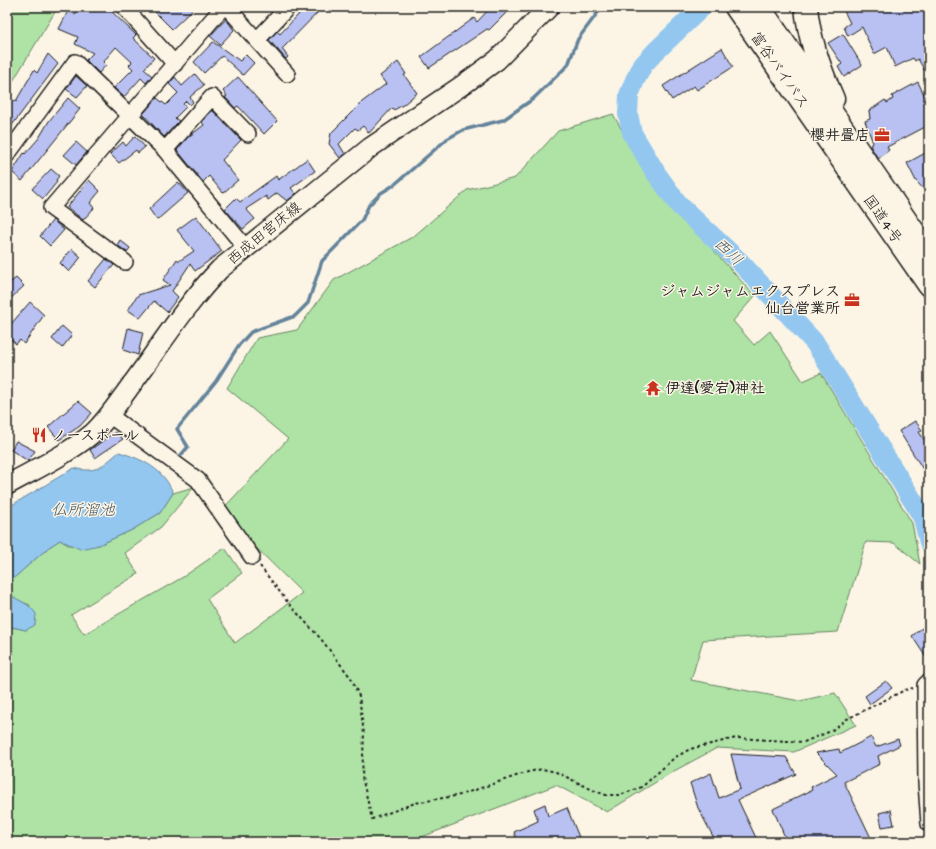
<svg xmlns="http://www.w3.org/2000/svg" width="936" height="849" font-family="'Architects Daughter','Klee One',sans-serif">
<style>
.green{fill:#aee3a5;stroke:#658060}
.water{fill:#93c7f0;stroke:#63839b}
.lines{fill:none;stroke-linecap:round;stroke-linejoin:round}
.stream{stroke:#63839b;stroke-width:3.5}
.river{stroke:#93c7f0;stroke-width:20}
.building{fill:#b9c1f2;stroke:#1c1c1c}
.minor-casing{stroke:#1c1c1c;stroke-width:18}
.major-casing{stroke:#1c1c1c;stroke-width:22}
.highway-casing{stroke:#1c1c1c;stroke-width:25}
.path{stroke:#1c1c1c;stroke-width:2;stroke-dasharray:3 3;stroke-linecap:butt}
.minor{stroke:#fcf5e5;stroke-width:15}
.major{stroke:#fcf5e5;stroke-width:19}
.highway{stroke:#fcf5e5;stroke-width:22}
.labels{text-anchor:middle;stroke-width:3;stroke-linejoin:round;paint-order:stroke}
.street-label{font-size:15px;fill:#1c1c1c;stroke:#fcf5e5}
.poi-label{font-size:15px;font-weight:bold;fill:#1c1c1c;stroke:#fcf5e5;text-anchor:end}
.water-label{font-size:16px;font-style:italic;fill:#465866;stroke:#fcf5e5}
</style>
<rect width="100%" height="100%" fill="#fcf5e5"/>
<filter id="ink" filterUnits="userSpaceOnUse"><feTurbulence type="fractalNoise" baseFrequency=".025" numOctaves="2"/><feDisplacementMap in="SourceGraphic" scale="8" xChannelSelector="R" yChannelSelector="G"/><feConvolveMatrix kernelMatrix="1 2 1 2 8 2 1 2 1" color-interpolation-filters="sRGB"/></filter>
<g filter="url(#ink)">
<path class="green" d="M7 7H58L7 91Z
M613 114 650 181 755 296 733 321 754 345 770 331 803 381 821 373 912 523 920 564 894 543 866 542 838 632 703 640 691 680 800 701 835 693 856 725 794 752 717 748 674 771 607 812 556 785 409 842H7V626L26 630 30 605 17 600 9 594 7 584 49 547 60 540 68 545H99L132 530 160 513 173 493 194 487 161 527 125 553 138 574 71 615 84 634 183 577 225 548 242 573 207 599 235 643 302 593 220 512 288 439 227 388 257 338 297 330 334 280 414 236 467 190 515 178 558 131Z"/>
<path class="water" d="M119 452C142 459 164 469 173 493L160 513 132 530 99 545 80 549 60 540 49 547 7 584 9 594C20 602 28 602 36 614L35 625 26 630 7 626V508L74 468C97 474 102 466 119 452Z"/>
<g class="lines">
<path class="stream" d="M181 455 188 447 177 429 216 381 239 345 251 332 295 316 308 303 322 261 362 220 369 205 381 193 394 185 447 139 463 130 503 120 533 99 568 65 578 39 602 7"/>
<path class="river" d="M702 7 655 52 643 65 635 80 629 95 628 114 632 133 656 173 679 205 740 262 815 343 913 501 923 518 929 542"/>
</g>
<path class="building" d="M80 7H107L136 35 133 38 154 58 144 69 152 76 146 83 141 78 124 97 114 88 133 69 129 65 132 62 116 47 103 62 106 65 99 73 86 60 93 53 75 44 78 37 59 29 68 11 75 14Z
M150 7H195L172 29Z
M297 7H323L282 49 288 57 286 59 269 40 277 31 280 34 299 14 296 11Z
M491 7H512L489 30 487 29 429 68 421 57 474 18 477 22Z
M842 7H922L929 19V78L918 59 915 61 913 58 895 67 887 47 874 54 862 27 848 36 844 27 850 23Z
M226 19 234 30 220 45 210 36Z
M843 34 862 65 844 77 838 67 842 64 828 43Z
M213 42 240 61 246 55 254 63 243 75 222 56 204 73 194 62Z
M722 48 733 67 697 90 694 86 672 100 663 86Z
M48 54 58 64 7 132V108L13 100 16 101 34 70 37 73Z
M398 62 406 74 404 75 417 93 403 105 394 110 392 108 369 133 363 126 358 130 355 128 339 144 345 154 340 158 329 144 331 133 362 102 386 84 380 76Z
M195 74 204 85 190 97 193 102 190 105 186 101 183 104 186 107 175 118 179 121 164 137 143 114 157 98 166 105 178 93 169 84 175 77 182 86Z
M76 76 87 86 77 97 66 89Z
M238 77 277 121 264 134 238 106 235 108 225 97 227 96 223 91Z
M918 82 929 105V125L887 147 889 150 878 159 870 145 873 143 865 121 870 119 869 111 885 100 887 103 893 99 892 96Z
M68 98 80 109 22 181 12 172 24 153 25 154 39 138 49 121Z
M212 110 241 140 222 160 238 180 223 193 209 176 203 182 177 150 187 138 204 125 202 122Z
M135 136 145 147 138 153 136 150 119 163 110 154 123 142 126 146Z
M76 142 87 152 76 165 64 155Z
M929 151V195L916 181 907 163Z
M307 159 315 171 291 188 296 194 287 201 277 193 268 200 266 196 246 209 255 219 243 229 225 209 236 198 240 202 276 176 278 180Z
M51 169 59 176 56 180 57 182 43 199 32 189Z
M89 180 100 191 90 203 94 208 83 220 67 207Z
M178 182 188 193 157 220 149 209Z
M196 216 222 251 195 271 190 264 172 291 178 297 167 312 154 301 140 318 128 310 138 295 170 285 163 280 177 259 179 261 194 251 177 230Z
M53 220 64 230 50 246 40 236Z
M120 240 130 248 127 252 117 245Z
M72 249 81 257 69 272 60 263Z
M106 259 114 265 95 287 88 281Z
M16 278 24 286 7 302V285Z
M30 302 44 315 24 344 20 340 16 344 8 337 11 324Z
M62 326 72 335 62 348 52 339Z
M128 328 143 332 138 355 123 350Z
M78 401 92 413 80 426 59 440 48 427Z
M915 421 922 430 919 432 929 447V479L899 431Z
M115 432 123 439 95 458 90 450Z
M16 441 35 451 28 461 11 450Z
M922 628 929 638V662L912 636Z
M886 681 892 688 870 704 865 696Z
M871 737 876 747 898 739 900 745 878 756 880 764 844 782 873 842H787L773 809 812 790 811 787 837 774 816 753 839 749 840 753Z
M731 754 786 757 796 774 738 800 758 842H716L698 808 690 783 711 773 719 798 740 789Z
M545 804 548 816 567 808 581 842H518L514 832 538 821 534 809Z
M891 810 894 825 882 827 879 813Z"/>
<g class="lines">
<g class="minor-casing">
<path id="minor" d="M124 7 175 64
M227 7 287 74
M257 40 288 7
M165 150 212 97 248 134
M7 155 75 62 165 150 245 247
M125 262 51 208 223 7
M109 415 198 480 252 557
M929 681 925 685 926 783 929 824"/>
</g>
<g class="major-casing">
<path id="major" d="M7 485C36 469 68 454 93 433 107 420 118 403 129 388 159 348 185 305 220 269L371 147 464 84 497 60 549 7"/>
</g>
<g class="highway-casing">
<path id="highway" d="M736 7 929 285
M759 7 929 254
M806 7C809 39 820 70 833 99"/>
</g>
<path class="path" d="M260 566 289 604 321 639 351 678 359 696 364 734 362 777 372 819 415 803 460 795 528 772 542 769 556 772 595 791 606 795H620L642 787 674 758 690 749 736 738 804 742 831 731 847 719 905 690 913 688"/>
<use href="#minor" class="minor"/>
<use href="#major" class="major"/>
<use href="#highway" class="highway"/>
</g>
</g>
<defs>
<g id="office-bare" transform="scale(1.2)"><path d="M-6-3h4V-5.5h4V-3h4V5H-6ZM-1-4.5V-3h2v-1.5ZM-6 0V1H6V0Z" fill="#c8321e" stroke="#fcf5e5" stroke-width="2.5" paint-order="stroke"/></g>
<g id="temple-bare" transform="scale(1.2)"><path d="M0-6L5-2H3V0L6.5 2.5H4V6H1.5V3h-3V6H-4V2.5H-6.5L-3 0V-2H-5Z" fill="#c8321e" stroke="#fcf5e5" stroke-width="2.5" paint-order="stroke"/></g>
<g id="restaurant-bare" transform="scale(1.2)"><path d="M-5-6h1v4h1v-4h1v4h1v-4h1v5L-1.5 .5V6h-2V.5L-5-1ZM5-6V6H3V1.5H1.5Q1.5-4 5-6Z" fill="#c8321e" stroke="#fcf5e5" stroke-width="2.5" paint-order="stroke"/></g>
</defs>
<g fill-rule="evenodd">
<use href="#office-bare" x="882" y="135"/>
<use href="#office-bare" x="852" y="300"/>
<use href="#temple-bare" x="653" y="388"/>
<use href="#restaurant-bare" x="39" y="435"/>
</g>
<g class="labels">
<g class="street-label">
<text transform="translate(780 70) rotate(55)" y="5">富谷バイパス</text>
<text transform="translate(883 219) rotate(55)" y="5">国道4号</text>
<text transform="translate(264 233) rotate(-39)" y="5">西成田宮床線</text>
</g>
<g class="poi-label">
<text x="870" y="140">櫻井畳店</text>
<text x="840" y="296">ジャムジャムエクスプレス<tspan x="840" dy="17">仙台営業所</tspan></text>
<text x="665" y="393" text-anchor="start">伊達(愛宕)神社</text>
<text x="51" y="440" text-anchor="start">ノースポール</text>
</g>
<g class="water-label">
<text transform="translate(729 251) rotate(43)" y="6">西川</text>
<text x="83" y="515">仏所溜池</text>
</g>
</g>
<rect width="936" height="849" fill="none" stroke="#fcf5e5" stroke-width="24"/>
<rect x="12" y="12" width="912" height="825" fill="none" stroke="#1c1c1c" stroke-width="1.5" filter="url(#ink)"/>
</svg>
